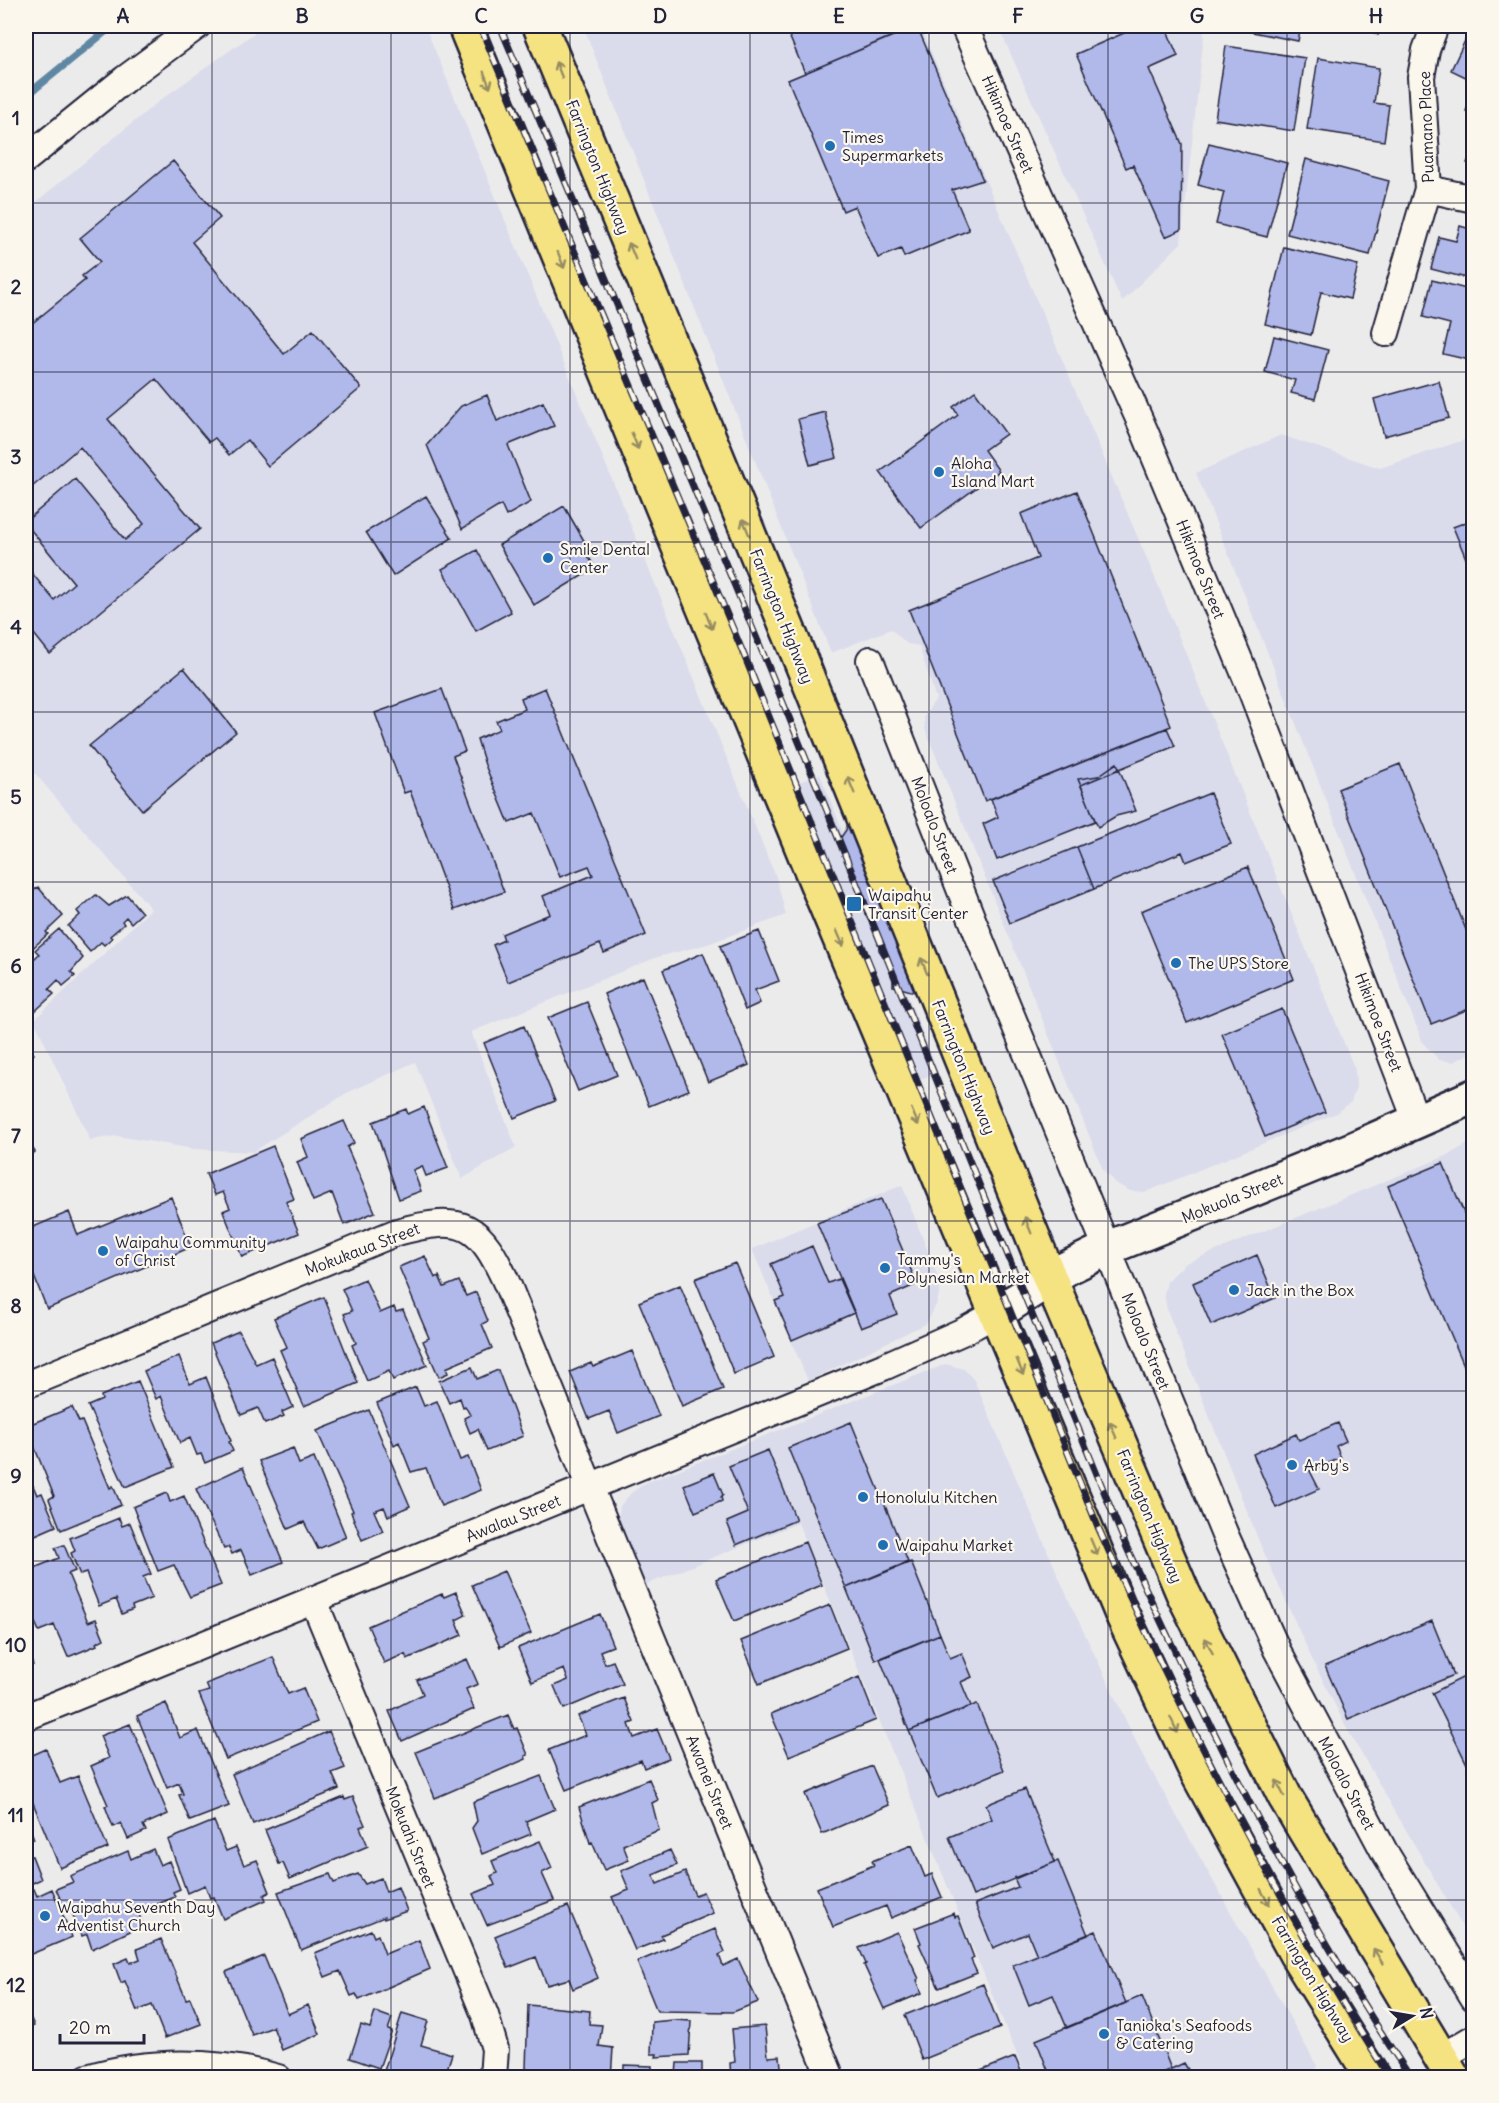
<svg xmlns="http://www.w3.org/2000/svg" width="1499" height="2103" font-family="Delius,sans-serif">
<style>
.built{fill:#dadceb}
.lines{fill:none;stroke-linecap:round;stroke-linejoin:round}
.stream{stroke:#5f87a3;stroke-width:8}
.building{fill:#b1b9ea;stroke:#22223b;stroke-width:1.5}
.street-casing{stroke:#22223b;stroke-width:30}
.secondary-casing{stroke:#22223b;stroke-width:38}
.primary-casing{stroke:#22223b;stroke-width:38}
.street{stroke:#fbf7ec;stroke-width:26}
.secondary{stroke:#fbf7ec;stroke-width:33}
.primary{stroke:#f5e382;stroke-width:33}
.rail-casing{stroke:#22223b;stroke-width:7}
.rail{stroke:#fbf7ec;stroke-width:4.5;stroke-dasharray:14;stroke-linecap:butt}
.oneway{stroke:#968c62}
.grid{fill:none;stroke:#22223b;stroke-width:1.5;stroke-opacity:0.55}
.poi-dot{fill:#1f6fb2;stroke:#fbf7ec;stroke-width:2}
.labels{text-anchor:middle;stroke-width:4.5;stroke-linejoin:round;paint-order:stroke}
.street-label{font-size:16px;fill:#22223b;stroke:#fbf7ec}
.poi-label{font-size:16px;fill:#22223b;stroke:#fbf7ec;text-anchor:start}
.neatline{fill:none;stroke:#22223b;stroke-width:2}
.grid-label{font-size:20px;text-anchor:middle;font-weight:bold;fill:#22223b}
</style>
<rect width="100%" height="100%" fill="#ecebec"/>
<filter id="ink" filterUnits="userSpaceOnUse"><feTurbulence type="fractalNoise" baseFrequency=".0167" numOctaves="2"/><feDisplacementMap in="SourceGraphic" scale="12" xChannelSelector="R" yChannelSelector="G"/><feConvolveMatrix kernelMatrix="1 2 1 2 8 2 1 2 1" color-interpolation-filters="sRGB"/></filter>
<g filter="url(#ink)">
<path class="built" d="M264 26H425L776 877 786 915 708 944 658 957 471 1032 516 1147 462 1179 415 1062 347 1093 253 1152 194 1149 117 1136 90 1140 34 1020 151 909 26 763V210L159 101Z
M583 26H920L1156 580 1355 1070 1356 1087 1351 1102 1337 1113 1146 1192 1130 1191 1115 1183 1103 1170 925 729 924 716 936 699 919 646 907 644 891 629 831 653Z
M998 26H1205L1181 243 1122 302Z
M1281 435 1380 468 1473 437 1474 1052 1453 1062 1439 1060 1423 1043 1196 473Z
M820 774 938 1072 908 1084 791 785Z
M1473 1141V1945L1347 1729 1311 1657 1260 1544 1167 1310 1164 1294 1167 1281 1186 1263 1446 1156Z
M902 1185 941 1285 937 1303 927 1323 808 1381 752 1249Z
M946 1364 964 1369 974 1380 1071 1605 1142 1754 1317 2066 1311 2078 1026 2077 798 1523 643 1586 618 1522 620 1506 631 1493 645 1483Z"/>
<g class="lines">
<path class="stream" d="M26 96 112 26"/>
</g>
<path class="building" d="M785 26H916L805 73Z
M917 26 983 180 952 190 969 230 904 257 901 249 878 258 855 206 843 211 788 80Z
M1140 26H1165L1178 56 1149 69 1182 144 1181 230 1165 237 1133 165 1126 168 1076 54Z
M1222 26H1301L1298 41Z
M1362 26H1383L1378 35Z
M1472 26H1474V81L1451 70Z
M1226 46 1305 58 1294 131 1215 119Z
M1318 58 1379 68 1374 103 1389 105 1384 141 1307 129Z
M1474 91V113L1466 111Z
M1209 143 1287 163 1267 237 1216 224 1224 192 1198 185Z
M1474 147V165L1467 163Z
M1306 159 1389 181 1370 255 1287 234Z
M173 161 220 218 192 242 284 354 313 330 361 388 268 466 247 440 229 455 215 438 209 442 156 379 108 419 200 529 50 654 26 624V566L54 600 74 583 26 524V521L75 479 125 540 144 524 80 447 26 492V320L30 325 85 280 82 276 100 262 80 238Z
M1460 226 1474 230V280L1431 269 1439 237 1456 241Z
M1284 247 1358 265 1350 299 1321 292 1311 335 1265 324Z
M1432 280 1474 291V361L1443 354 1450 324 1423 317Z
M1274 336 1328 350 1315 399 1291 393 1295 380 1265 372Z
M1439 381 1449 418 1384 436 1374 399Z
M975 391 1006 434 984 450 999 471 921 528 880 472 958 415 953 407Z
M487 395 497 421 543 402 554 426 508 445 531 502 506 516 501 505 462 529 427 445 461 406Z
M825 412 837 458 810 465 798 419Z
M1077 491 1171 726 985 801 909 610 1038 558 1021 514Z
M426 496 452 538 393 576 366 532Z
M564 506 590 551 586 553 593 564 582 571 585 574 534 605 499 545Z
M1474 519V578L1453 527Z
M477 550 511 612 476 631 442 569Z
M184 668 236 732 142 810 89 746Z
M545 688 646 935 604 953 600 944 508 982 493 945 504 940 502 934 550 914 543 896 593 875 589 866 560 877 534 813 509 823 485 765 477 739 500 729 496 721 525 709 521 698Z
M442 689 465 751 453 756 504 892 454 910 410 791 404 793 375 713Z
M1167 728 1175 746 1081 785 1095 821 997 860 983 824 998 817 991 799Z
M1117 763 1136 811 1116 816 1098 827 1078 779 1098 776Z
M1400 764 1474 950V1007L1431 1024 1338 789Z
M1210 793 1231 844 1186 862 1182 852 1094 889 1077 847Z
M851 811 918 993 893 986V972L879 950 878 933 865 914 861 891 851 879 846 855 837 843 846 830Z
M1077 847 1094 889 1010 923 993 881Z
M1248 867 1294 979 1187 1023 1141 911Z
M38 887 63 916 46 932 48 934 26 954V897Z
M96 895 109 906 127 895 142 913 131 923 126 917 122 921 124 924 110 936 112 938 104 945 101 942 90 952 68 926 80 915 77 911Z
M59 929 83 958 71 972 75 976 63 986 58 980 49 989 54 994 34 1012 26 1002V958L28 956 32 961 39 954 35 950Z
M759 931 779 981 755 990 760 1003 745 1010 720 946Z
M703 953 749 1065 708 1082 663 970Z
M643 977 689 1090 649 1106 604 994Z
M587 1002 617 1075 578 1091 548 1018Z
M1282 1009 1325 1112 1265 1137 1222 1034Z
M524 1026 555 1101 514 1118 484 1043Z
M26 1043 34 1054 26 1060Z
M424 1107 448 1168 426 1176 422 1166 413 1170 421 1191 399 1199 373 1122 406 1109 408 1114Z
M344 1121 354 1143 347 1147 375 1212 344 1225 332 1193 313 1201 297 1162 308 1157 301 1139Z
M26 1138 35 1152 26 1158Z
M273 1146 294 1199 286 1202 299 1233 242 1257 223 1211 230 1208 223 1192 215 1195 206 1174Z
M1443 1163 1474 1237V1389L1388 1186Z
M171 1197 191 1247 47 1309 26 1256V1230L69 1212 78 1235Z
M881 1199 917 1284 890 1296 897 1314 861 1328 817 1223Z
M812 1246 828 1283 839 1279 854 1313 792 1340 775 1301 785 1297 771 1264Z
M1257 1255 1275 1298 1211 1325 1193 1283Z
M425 1256 435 1278 439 1276 444 1287 459 1281 466 1296 476 1292 488 1321 482 1324 492 1348 446 1368 448 1373 439 1377 423 1341 429 1338 399 1267Z
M735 1263 774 1357 734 1374 695 1279Z
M365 1279 380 1313 394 1307 396 1312 403 1310 427 1365 393 1380 389 1371 367 1381 352 1345 356 1343 344 1314 352 1311 342 1289Z
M680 1285 723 1389 682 1406 639 1302Z
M324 1297 358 1383 304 1406 280 1350 287 1347 274 1318Z
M239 1331 256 1364 272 1357 293 1407 282 1412 284 1416 265 1424 258 1408 241 1415 211 1343Z
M632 1351 659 1416 618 1433 609 1411 589 1419 570 1372 591 1363 593 1367Z
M179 1356 190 1384 206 1377 231 1441 229 1442 233 1451 205 1463 201 1454 197 1455 190 1438 180 1443 161 1396 156 1399 144 1371Z
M472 1367 477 1379 498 1370 523 1436 487 1451 478 1429 470 1433 464 1418 470 1415 465 1406 463 1407 460 1398 449 1403 439 1381Z
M138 1381 174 1467 125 1487 88 1406 102 1400 101 1396Z
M416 1387 424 1406 437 1401 460 1460 468 1457 481 1490 441 1506 426 1468 411 1472 399 1442 394 1445 377 1403Z
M72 1407 79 1422 82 1421 110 1488 113 1486 121 1505 61 1530 49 1499 54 1496 26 1426Z
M369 1410 410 1506 388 1516 384 1507 374 1511 383 1531 362 1540 351 1512 353 1511 317 1431Z
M851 1422 908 1562 846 1588 788 1448Z
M1338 1423 1346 1441 1336 1446 1341 1458 1310 1471 1319 1489 1276 1508 1253 1454 1296 1434 1299 1440Z
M293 1448 299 1464 314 1458 346 1537 318 1549 304 1522 288 1529 259 1461Z
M768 1450 796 1520 736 1545 727 1522 748 1513 729 1466Z
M243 1467 283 1562 252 1575 241 1550 232 1554 229 1547 224 1549 196 1489Z
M26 1469 37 1495 42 1493 56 1526 26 1539Z
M714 1473 723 1495 721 1497 722 1501 695 1512 684 1485Z
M167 1493 170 1502 184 1496 221 1585 190 1597 174 1565 158 1571 133 1507Z
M119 1518 122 1526 130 1523 151 1574 143 1577 152 1598 132 1606 133 1609 122 1614 116 1599 99 1606 86 1573 80 1575 71 1553 75 1551 70 1538Z
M805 1542 822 1585 734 1621 716 1579Z
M64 1545 75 1571 68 1574 88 1622 96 1619 104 1639 96 1643 97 1645 68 1657 54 1625 39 1631 26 1603V1576L35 1572 34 1568 59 1558 55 1548Z
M911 1562 940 1634 875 1660 846 1588Z
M504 1571 531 1633 500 1647 472 1585Z
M456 1592 466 1615 456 1620 462 1635 407 1659 405 1654 384 1663 368 1626 442 1594 444 1597Z
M830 1605 847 1648 759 1684 741 1641Z
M600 1614 613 1646 600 1651 605 1664 613 1661 623 1684 564 1709 554 1686 568 1680 564 1669 532 1682 518 1648Z
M1432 1621 1454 1675 1348 1719 1325 1666Z
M940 1634 950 1658 962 1653 972 1677 961 1682 971 1706 909 1731 880 1659Z
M26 1647 33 1665 26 1668Z
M273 1657 288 1694 303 1688 317 1722 226 1759 199 1694 209 1691 206 1684Z
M467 1659 478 1684 466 1689 474 1709 402 1741 389 1711 423 1694 417 1680Z
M1474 1672V1761L1467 1764 1432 1693Z
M859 1677 876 1720 789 1756 771 1714Z
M624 1698 634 1722 629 1724 634 1738 657 1729 669 1758 644 1768 641 1760 566 1790 549 1750 586 1735 578 1716Z
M166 1703 180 1738 198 1730 229 1806 190 1821 179 1795 183 1794 179 1783 167 1788 137 1716Z
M977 1704 1004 1770 937 1798 909 1731Z
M508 1715 514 1729 517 1728 528 1755 525 1756 526 1759 435 1798 416 1752Z
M130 1724 168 1814 143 1825 146 1831 128 1839 121 1823 113 1827 105 1806 108 1805 91 1766 109 1758 100 1736Z
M329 1731 345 1768 332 1773 339 1789 253 1824 232 1774Z
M46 1749 60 1783 78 1776 108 1848 60 1868 26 1786V1758Z
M872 1766 889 1805 822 1834 805 1794Z
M541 1776 555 1809 526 1821 531 1834 482 1854 472 1828 477 1821 473 1802Z
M649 1779 658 1800 652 1803 659 1830 623 1845 629 1860 604 1870 592 1842 590 1843 579 1807Z
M1025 1789 1055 1862 973 1896 949 1837 992 1819 986 1805Z
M344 1797 345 1800 353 1797 365 1825 360 1827 368 1846 290 1879 283 1863 279 1864 265 1830Z
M26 1818 34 1839 26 1843Z
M214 1821 226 1851 236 1847 244 1865 257 1860 270 1892 264 1895 266 1900 223 1919 214 1897 210 1898 205 1885 187 1893 168 1840Z
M540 1841 552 1868 542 1873 554 1900 487 1925 473 1894 495 1885 491 1876 497 1873 492 1861Z
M912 1845 925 1877 932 1874 942 1897 891 1918 886 1906 833 1927 817 1888 874 1865 872 1861Z
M153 1849 160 1865 169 1861 180 1889 173 1892 175 1897 138 1912 143 1925 92 1949 87 1934 82 1936 70 1908 65 1910 56 1889 73 1882 70 1876 128 1851 131 1859Z
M670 1850 677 1865 653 1875 657 1884 685 1872 695 1895 703 1892 713 1913 661 1935 663 1939 635 1950 612 1897 629 1890 621 1871Z
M26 1853 28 1857 32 1856 41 1879 26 1886Z
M1058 1861 1088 1935 1037 1955 1028 1933 993 1948 975 1904 1018 1887 1014 1878Z
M330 1874 334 1883 358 1874 365 1884 381 1878 386 1892 398 1887 407 1911 384 1919V1917L301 1950 278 1892Z
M34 1889 37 1896 52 1889 72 1937 29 1955 26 1947V1892Z
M568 1906 598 1978 573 1989 569 1979 547 1985 536 1957 508 1968 495 1936Z
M954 1913 955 1917 958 1916 974 1958 971 1960 977 1973 939 1988 919 1944 921 1943 915 1928Z
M715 1929 725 1952 719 1955 723 1966 738 1959 758 2002 733 2012 657 2011 637 1962Z
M371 1930 374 1937 378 1935 385 1954 419 1940 430 1969 359 2000 356 1994 351 1996 340 1971 325 1977 315 1953Z
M1096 1931 1126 2003 1067 2028 1053 1995 1029 2005 1013 1965Z
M897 1932 919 1979 917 1980 922 1993 884 2009 864 1965 866 1964 859 1948Z
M161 1939 186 1999 190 1998 201 2024 165 2038 152 2005 137 2011 125 1981 121 1983 114 1964 128 1958 130 1963 140 1959 137 1949Z
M264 1956 288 2014 308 2005 320 2034 282 2050 273 2027 252 2035 226 1972Z
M983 1984 1000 2028 922 2060 905 2015Z
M1142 1996 1171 2069 1150 2078H1051L1036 2040Z
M528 2005 590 2011 589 2024 602 2025 599 2046 613 2048 611 2078H549V2072L526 2069Z
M26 2007 34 2026 26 2030Z
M375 2012 392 2018 388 2030 392 2031 379 2068 350 2058 361 2025 370 2028Z
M402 2013 428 2021 421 2045 452 2054 444 2078H405L384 2071Z
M674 2020 691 2021 689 2055 656 2057 657 2054H651L652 2022Z
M765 2026 768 2057 780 2056 782 2078H731L730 2063 735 2062 732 2029Z
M1015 2057 1024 2078H981L978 2072Z
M677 2063H702V2078H663V2075H676Z
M1184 2063 1193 2078H1150L1171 2069Z
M624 2065 652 2066V2078H624Z"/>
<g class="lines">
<g class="street-casing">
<path id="street" d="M964 26 1144 430 1249 684 1417 1122
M26 159 125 79 197 26
M1428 189 1474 199
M1386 333 1428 189 1421 77 1426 50 1435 26
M870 660 983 947 1225 1535 1277 1650 1384 1851 1474 1998
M26 1385 397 1232C464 1214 480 1223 508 1286L831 2078
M313 1599 485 2015 495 2049 493 2078
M26 1717 883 1367 964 1331 997 1313
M1440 2058 1474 2038
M87 2078C146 2060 218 2060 278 2078"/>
</g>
<g class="secondary-casing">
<path id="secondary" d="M997 1313 1067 1268 1108 1248 1353 1149 1474 1096"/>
</g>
<g class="primary-casing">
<path id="primary" d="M465 26 817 884 1121 1612 1193 1765 1296 1954 1373 2078
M540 26 798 654 1050 1279 1183 1593 1285 1797 1453 2078"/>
</g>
<use href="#street" class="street"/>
<use href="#secondary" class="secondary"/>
<use href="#primary" class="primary"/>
<g class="rail-casing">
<path id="rail" d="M480 26 744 655 1098 1527C1183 1718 1277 1902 1390 2078
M500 26 760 646 1127 1548C1210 1730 1299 1912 1411 2078"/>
</g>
<use href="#rail" class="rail"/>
</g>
<defs><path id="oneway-shaft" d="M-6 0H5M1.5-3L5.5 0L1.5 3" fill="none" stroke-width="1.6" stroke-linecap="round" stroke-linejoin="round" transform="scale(1.5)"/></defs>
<g class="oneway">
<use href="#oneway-shaft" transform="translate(559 70) rotate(-112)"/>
<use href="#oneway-shaft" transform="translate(487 80) rotate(68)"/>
<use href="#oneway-shaft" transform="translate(632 251) rotate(-112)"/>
<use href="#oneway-shaft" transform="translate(561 260) rotate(68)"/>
<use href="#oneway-shaft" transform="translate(635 441) rotate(68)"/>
<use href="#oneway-shaft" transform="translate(746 527) rotate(-112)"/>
<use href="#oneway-shaft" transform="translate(709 621) rotate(68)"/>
<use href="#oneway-shaft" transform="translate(851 785) rotate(-112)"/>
<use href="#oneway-shaft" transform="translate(840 938) rotate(67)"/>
<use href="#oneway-shaft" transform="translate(924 966) rotate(-112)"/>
<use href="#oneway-shaft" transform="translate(915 1117) rotate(67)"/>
<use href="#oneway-shaft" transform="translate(1028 1225) rotate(-112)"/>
<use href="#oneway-shaft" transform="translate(1020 1367) rotate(68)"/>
<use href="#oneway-shaft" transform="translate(1113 1430) rotate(-113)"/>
<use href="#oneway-shaft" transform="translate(1094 1547) rotate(67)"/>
<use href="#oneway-shaft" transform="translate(1209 1646) rotate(-116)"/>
<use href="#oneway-shaft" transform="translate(1174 1725) rotate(65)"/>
<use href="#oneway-shaft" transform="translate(1280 1788) rotate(-117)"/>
<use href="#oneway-shaft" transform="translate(1265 1897) rotate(61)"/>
<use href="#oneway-shaft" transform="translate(1378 1956) rotate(-121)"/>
</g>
</g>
<path class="grid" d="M212 26V2078M391 26V2078M570 26V2078M750 26V2078M929 26V2078M1108 26V2078M1287 26V2078M26 203H1474M26 372H1474M26 542H1474M26 712H1474M26 882H1474M26 1052H1474M26 1221H1474M26 1391H1474M26 1561H1474M26 1730H1474M26 1900H1474"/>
<g class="poi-dot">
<circle cx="830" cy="146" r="6"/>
<circle cx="939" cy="472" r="6"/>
<circle cx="548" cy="558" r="6"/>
<rect x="846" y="896" width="16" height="16" rx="3"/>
<circle cx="1176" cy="963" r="6"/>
<circle cx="103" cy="1251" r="6"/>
<circle cx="885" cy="1268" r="6"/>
<circle cx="1234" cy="1290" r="6"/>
<circle cx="1292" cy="1465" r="6"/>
<circle cx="863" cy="1497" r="6"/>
<circle cx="883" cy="1545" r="6"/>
<circle cx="45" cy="1916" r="6"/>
<circle cx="1104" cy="2034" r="6"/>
</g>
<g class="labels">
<g class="street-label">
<text transform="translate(1008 124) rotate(66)" y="6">Hikimoe Street</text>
<text transform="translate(1426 127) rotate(-92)" y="6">Puamano Place</text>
<text transform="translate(598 167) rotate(68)" y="6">Farrington Highway</text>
<text transform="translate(1201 569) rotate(68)" y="6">Hikimoe Street</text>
<text transform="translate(782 616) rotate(68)" y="6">Farrington Highway</text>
<text transform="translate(935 825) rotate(69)" y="6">Moloalo Street</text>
<text transform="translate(1379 1022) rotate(69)" y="6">Hikimoe Street</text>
<text transform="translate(964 1067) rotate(68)" y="6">Farrington Highway</text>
<text transform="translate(1232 1198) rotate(-22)" y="6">Mokuola Street</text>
<text transform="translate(362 1249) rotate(-21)" y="6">Mokukaua Street</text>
<text transform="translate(1146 1341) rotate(68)" y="6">Moloalo Street</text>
<text transform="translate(1150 1516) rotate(67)" y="6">Farrington Highway</text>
<text transform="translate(513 1518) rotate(-22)" y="6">Awalau Street</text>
<text transform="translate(710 1782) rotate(68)" y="6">Awanei Street</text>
<text transform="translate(1347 1783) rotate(62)" y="6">Moloalo Street</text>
<text transform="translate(411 1837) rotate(68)" y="6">Mokuahi Street</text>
<text transform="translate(1313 1979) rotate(59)" y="6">Farrington Highway</text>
</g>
<g class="poi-label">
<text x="842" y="143">Times<tspan x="842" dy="18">Supermarkets</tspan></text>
<text x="951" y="469">Aloha<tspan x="951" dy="18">Island Mart</tspan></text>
<text x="560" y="555">Smile Dental<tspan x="560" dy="18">Center</tspan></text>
<text x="868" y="901">Waipahu<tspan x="868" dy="18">Transit Center</tspan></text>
<text x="1188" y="969">The UPS Store</text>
<text x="115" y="1248">Waipahu Community<tspan x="115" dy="18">of Christ</tspan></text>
<text x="897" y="1265">Tammy's<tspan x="897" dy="18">Polynesian Market</tspan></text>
<text x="1246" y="1296">Jack in the Box</text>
<text x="1304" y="1471">Arby's</text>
<text x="875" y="1503">Honolulu Kitchen</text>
<text x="895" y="1551">Waipahu Market</text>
<text x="57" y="1913">Waipahu Seventh Day<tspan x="57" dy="18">Adventist Church</tspan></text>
<text x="1116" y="2031">Tanioka's Seafoods<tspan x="1116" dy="18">&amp; Catering</tspan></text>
</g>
</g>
<rect width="1499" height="2103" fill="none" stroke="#fbf7ec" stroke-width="66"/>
<g transform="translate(1412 2016) rotate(79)" stroke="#fbf7ec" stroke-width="4.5" paint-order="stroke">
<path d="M0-4.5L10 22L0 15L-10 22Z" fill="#22223b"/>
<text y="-9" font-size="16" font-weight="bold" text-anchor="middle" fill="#22223b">N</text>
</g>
<path d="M60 2034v9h84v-9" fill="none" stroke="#22223b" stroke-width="3"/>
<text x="69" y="2034" font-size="18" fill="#22223b" stroke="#fbf7ec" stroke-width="4.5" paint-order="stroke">20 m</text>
<rect x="33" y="33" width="1433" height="2037" class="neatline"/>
<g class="grid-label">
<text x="123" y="23">A</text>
<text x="302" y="23">B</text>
<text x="481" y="23">C</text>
<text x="660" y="23">D</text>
<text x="839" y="23">E</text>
<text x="1018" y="23">F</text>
<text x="1197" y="23">G</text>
<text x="1376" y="23">H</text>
<text x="16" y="125">1</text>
<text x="16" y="294">2</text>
<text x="16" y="464">3</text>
<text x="16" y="634">4</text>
<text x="16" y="804">5</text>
<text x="16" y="973">6</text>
<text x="16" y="1143">7</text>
<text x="16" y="1313">8</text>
<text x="16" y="1483">9</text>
<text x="16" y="1652">10</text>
<text x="16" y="1822">11</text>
<text x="16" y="1992">12</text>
</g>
</svg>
